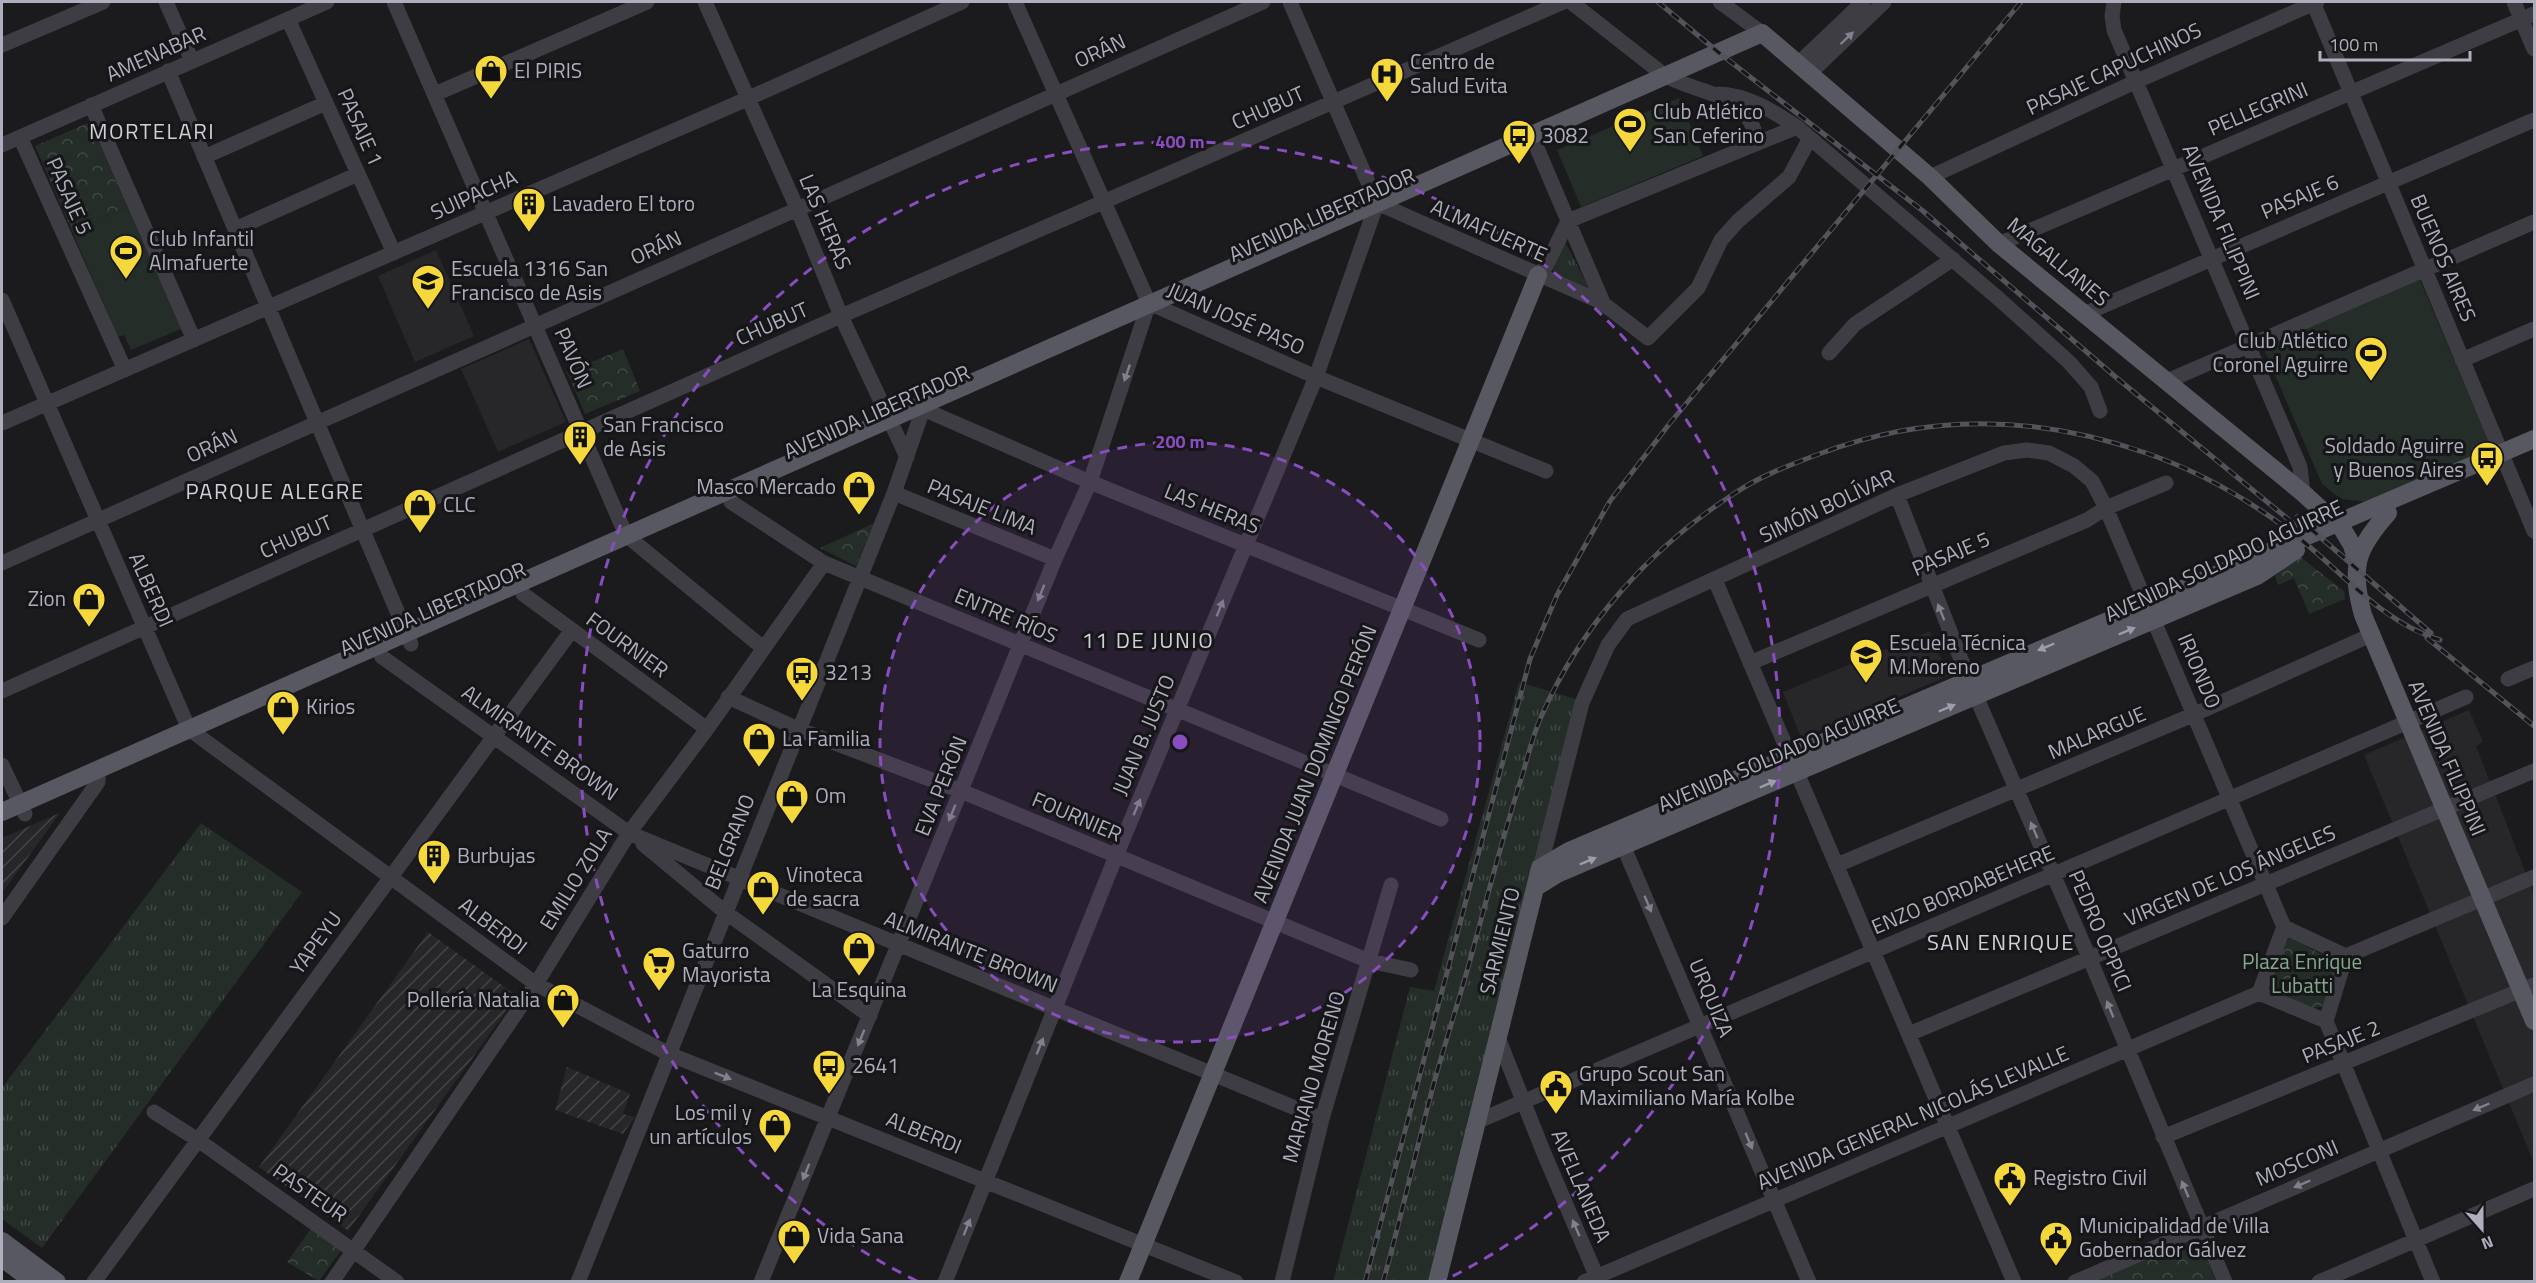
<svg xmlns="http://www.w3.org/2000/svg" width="2536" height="1283" font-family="'Titillium Web',sans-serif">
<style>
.built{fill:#27272a}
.industrial{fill:url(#industrial-furrows)}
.grass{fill:url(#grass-tufts)}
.park{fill:url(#park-crowns)}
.pitch{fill:#242d27}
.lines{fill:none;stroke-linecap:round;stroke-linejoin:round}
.minor{stroke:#3e3d44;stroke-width:15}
.major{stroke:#575861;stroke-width:18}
.rail-casing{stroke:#52535b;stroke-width:5}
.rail{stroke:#161618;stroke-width:3;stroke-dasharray:9;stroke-linecap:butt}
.oneway{fill:#81818d}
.oneway2{fill:#9c9eab}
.ring{fill:none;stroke:#884dbe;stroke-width:3;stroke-dasharray:10 8}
.labels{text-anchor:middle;stroke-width:6;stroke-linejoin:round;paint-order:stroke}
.street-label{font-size:21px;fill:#adafbd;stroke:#161618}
.poi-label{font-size:21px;fill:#adafbd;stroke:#161618;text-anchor:start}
.park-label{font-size:21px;fill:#84a88d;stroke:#161618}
.neighbourhood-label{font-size:22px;letter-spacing:1.5px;fill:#cecfd8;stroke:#161618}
.centre{fill:#884dbe;stroke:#161618;stroke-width:3}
.ring-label{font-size:18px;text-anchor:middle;font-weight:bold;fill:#884dbe;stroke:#161618;stroke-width:6;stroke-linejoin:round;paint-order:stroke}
</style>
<defs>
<pattern id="industrial-furrows" width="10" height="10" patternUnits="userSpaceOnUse" patternTransform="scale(1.5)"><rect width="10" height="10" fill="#27272a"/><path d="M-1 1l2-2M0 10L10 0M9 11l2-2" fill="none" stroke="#444447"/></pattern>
<pattern id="grass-tufts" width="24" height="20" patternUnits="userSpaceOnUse" patternTransform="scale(1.5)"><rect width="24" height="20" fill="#242d27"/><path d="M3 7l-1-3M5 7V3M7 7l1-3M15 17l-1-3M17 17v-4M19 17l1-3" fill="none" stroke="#414944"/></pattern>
<pattern id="park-crowns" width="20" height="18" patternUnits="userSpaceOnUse" patternTransform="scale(1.5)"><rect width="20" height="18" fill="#242d27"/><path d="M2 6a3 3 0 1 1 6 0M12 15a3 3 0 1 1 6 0" fill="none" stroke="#414944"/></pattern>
</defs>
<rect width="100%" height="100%" fill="#1b1b1d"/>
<path class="built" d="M436 250 474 336 415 362 378 276Z
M529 339 566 422 498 452 461 369Z
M1930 631 1948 676 1801 738 1783 692Z
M2469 710 2483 742 2476 746 2534 894V1163L2364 755Z"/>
<path class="industrial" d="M60 813 2 893V838Z
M428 932 517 996 348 1231 259 1167Z
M567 1067 630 1094 623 1114 635 1117 623 1134 555 1110Z"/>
<path class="grass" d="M1564 240 1591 292 1554 275 1553 270Z
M1519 682 1579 700 1428 1281 1333 1282 1410 987 1434 991Z
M201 823 302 892 42 1248 2 1219V1088Z"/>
<path class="park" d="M90 122 127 207 72 231 35 146Z
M623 349 640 391 585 414 567 372Z
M874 523 856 566 820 548Z
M2299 556 2344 591 2345 599 2309 614 2294 578 2278 585 2275 576Z
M2290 938 2335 961 2337 966 2324 1006 2312 1008 2271 994 2268 986 2284 943Z
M312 1227 342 1249 319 1281 287 1262Z
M2195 1232 2216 1281 2084 1282Z"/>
<path class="pitch" d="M1679 98 1703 156 1581 207 1557 150Z
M127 207 181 329 131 350 124 335 118 337 72 231Z
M2419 278 2492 449 2367 502 2341 499 2322 484 2263 347Z"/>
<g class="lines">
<path class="minor" d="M166 2 192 61
M394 2 626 535 763 648
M705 2 797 208 841 316 907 457
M1015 2 1149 303 1316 377 1546 471
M1290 2 1377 203 1601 302 1648 338 1698 288 1721 240 1738 221 1789 177 1810 138
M1571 2 1664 75C1699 95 1751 92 1757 143
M1720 2 1762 33
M2114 2 2112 16 2114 30 2300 467 2303 493
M2313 2 2534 531
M2514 2 2534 49
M288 19 394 253
M2 45 103 2
M1798 64 1863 2
M168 71 411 644
M1809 74 1884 2
M435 94 647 2
M1719 94C1747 95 1773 111 1797 127L1999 299 2069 362 2091 387 2100 411
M91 105 194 340
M1531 134 1604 305
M20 137 125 370
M2 145 327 2
M204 157 326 103
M1930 177 2137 81 2317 2
M1568 221 1797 127
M235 229 358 174
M1999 244 2534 14
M1538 275 1546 266 1568 221
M2 300 189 729 536 984 669 1054 1236 1282
M2084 314 2534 120
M1829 353 1855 324 1953 259
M2462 360 2534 329
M2165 382 2534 222
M932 413 1090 482 1479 640
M2 423 747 99 962 2
M894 493 1055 559
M1897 495 1969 680 2089 957 2225 1282
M731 502 824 563 1441 819
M2 563 1263 2
M1715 580 2014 1282
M523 594 707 729
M377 645 382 657 629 833 1322 1119
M1750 663 2087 520 2106 508 2166 483
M2508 679 2534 668
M2 691 841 316 1563 2
M728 697 798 729 961 791 1369 961 1411 970
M2 765 25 814
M1619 836 1809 1282
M643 844 725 912 870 1016
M1837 865 2195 714 2371 635
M1540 868 1582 703 1608 645 1627 619 1897 495 2004 453 2027 450 2049 453 2074 466 2092 481 2106 508 2284 927
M2 918 98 782V769
M2284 927 2346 956 2326 1021 2259 993Z
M2346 956 2534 877
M2326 1021 2433 1282
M1909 1034 2534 771
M1499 1040 1543 1151 1599 1282
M154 1112 198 1140 397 1282
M1476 1122 2466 697
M2163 1137 2534 985
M94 1282 572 630
M332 1282 536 984 629 833 707 729 824 563
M578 1282 894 493 920 418
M761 1282 1055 559 1090 482 1149 303
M945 1282 1116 856 1316 377 1377 203
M1282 1282 1322 1119 1391 885
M1584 1282 2259 993
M2075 1282 2534 1084
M2319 1282 2534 1189"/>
<path class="major" d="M2388 513C2356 549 2350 567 2363 615L2534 1021
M2343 530 2352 545 2357 563
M2 812 1762 33 1930 177 1999 244 2303 493 2337 524
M1536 887 1557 874 2257 576 2296 550
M2 1241 57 1282
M2 1258 34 1282
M1128 1282 1538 275
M1437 1282 1540 868 1569 851 2534 439"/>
<g class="rail-casing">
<path id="rail" d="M1658 2 1718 52 1923 211 2118 379 2300 529
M2297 517 2431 633
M2427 638 2534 726
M1365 1282 1530 659 1557 595 1610 501 1670 423 2021 2
M1383 1282C1402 1214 1417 1146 1435 1079 1448 1033 1463 988 1475 942 1490 886 1505 829 1523 773 1528 755 1533 735 1541 717 1581 625 1651 547 1735 493 1760 476 1790 465 1819 454 1926 413 2037 415 2146 453 2201 472 2253 502 2299 538 2344 574 2383 623 2440 640"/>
</g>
<use href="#rail" class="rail"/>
</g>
<defs><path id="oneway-solid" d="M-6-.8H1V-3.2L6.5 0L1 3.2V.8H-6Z" transform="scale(1.5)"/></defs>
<g class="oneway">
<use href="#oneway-solid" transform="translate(1847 38) rotate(-44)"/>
<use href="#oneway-solid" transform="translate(1127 373) rotate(109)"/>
<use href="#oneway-solid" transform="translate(1041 593) rotate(112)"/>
<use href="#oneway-solid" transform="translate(1220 608) rotate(-68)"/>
<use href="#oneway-solid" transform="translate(1941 612) rotate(-112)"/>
<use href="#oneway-solid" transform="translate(1137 807) rotate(-67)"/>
<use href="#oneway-solid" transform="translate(952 813) rotate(112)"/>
<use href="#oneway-solid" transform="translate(2034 830) rotate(-113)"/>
<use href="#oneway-solid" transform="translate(1648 904) rotate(67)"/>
<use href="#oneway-solid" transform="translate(2110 1009) rotate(-112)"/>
<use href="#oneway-solid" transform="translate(861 1038) rotate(112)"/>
<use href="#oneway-solid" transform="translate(1040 1046) rotate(-68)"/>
<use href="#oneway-solid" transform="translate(723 1076) rotate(22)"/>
<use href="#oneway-solid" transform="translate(2481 1107) rotate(157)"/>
<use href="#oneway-solid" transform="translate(1749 1141) rotate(67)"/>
<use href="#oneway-solid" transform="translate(806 1172) rotate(112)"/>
<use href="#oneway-solid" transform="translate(2302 1184) rotate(157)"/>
<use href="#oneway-solid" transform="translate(2185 1189) rotate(-113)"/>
<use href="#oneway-solid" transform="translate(967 1227) rotate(-68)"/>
<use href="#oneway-solid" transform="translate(1576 1228) rotate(-113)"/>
</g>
<g class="oneway2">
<use href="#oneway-solid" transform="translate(2127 631) rotate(-23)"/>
<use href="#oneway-solid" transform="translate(2046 647) rotate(157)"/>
<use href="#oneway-solid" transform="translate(1947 708) rotate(-23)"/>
<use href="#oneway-solid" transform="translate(1768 784) rotate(-23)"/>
<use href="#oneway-solid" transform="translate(1588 861) rotate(-23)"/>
</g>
<circle cx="1180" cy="742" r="300" fill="#884dbe" fill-opacity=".12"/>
<g class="ring">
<circle cx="1180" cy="742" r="300"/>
<path d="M917 1281A600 600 0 1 1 1443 1281"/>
</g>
<defs>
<g id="shop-pin" transform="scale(1.725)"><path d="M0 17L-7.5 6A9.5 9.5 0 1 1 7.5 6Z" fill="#f5d83b" stroke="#161618"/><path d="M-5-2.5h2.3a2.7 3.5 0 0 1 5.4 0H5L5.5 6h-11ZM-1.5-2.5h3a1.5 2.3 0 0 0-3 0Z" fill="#111"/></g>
<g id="hospital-pin" transform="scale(1.725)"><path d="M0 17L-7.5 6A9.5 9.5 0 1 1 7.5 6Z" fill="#f5d83b" stroke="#161618"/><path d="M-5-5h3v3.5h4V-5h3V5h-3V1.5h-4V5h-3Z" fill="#111"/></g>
<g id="stadium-pin" transform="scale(1.725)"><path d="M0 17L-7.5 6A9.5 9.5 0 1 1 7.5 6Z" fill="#f5d83b" stroke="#161618"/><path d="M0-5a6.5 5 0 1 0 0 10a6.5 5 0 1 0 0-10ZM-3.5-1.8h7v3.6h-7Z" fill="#111"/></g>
<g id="bus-pin" transform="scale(1.725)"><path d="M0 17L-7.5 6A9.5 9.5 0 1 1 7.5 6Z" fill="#f5d83b" stroke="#161618"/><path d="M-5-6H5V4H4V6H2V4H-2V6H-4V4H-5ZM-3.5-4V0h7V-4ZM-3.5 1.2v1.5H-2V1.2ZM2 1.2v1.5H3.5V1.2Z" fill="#111"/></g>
<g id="building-pin" transform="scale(1.725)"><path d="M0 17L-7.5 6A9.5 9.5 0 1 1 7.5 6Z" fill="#f5d83b" stroke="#161618"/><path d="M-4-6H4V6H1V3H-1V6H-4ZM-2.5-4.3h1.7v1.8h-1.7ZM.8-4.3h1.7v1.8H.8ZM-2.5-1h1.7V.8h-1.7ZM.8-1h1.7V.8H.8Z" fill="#111"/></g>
<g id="school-pin" transform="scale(1.725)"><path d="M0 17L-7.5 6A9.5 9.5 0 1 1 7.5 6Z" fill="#f5d83b" stroke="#161618"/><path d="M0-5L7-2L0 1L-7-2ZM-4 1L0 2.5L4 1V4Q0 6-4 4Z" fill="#111"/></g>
<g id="supermarket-pin" transform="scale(1.725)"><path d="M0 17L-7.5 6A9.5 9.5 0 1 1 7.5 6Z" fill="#f5d83b" stroke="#161618"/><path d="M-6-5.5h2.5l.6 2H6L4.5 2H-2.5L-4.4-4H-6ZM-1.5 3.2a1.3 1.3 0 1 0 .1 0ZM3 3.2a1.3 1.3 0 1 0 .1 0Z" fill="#111"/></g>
<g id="civic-pin" transform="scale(1.725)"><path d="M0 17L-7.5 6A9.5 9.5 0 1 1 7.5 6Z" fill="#f5d83b" stroke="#161618"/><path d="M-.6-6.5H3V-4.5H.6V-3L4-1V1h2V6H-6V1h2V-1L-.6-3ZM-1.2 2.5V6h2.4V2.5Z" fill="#111"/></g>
</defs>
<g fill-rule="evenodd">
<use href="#shop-pin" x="491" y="71"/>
<use href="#hospital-pin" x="1387" y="74"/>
<use href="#stadium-pin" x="1630" y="124"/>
<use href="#bus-pin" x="1519" y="136"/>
<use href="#building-pin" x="529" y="204"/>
<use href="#stadium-pin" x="126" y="251"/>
<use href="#school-pin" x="428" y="281"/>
<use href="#stadium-pin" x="2371" y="353"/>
<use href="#building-pin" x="580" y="437"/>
<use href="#bus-pin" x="2487" y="458"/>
<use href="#shop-pin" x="859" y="487"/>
<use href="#shop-pin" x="420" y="505"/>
<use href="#shop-pin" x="89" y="599"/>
<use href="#school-pin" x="1866" y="655"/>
<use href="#bus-pin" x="802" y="673"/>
<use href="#shop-pin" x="283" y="707"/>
<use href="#shop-pin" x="759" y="739"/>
<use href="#shop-pin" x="792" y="796"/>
<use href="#building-pin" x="434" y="856"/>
<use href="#shop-pin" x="763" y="887"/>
<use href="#shop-pin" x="859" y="948"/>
<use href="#supermarket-pin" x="659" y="963"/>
<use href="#shop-pin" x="563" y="1000"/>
<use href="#bus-pin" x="829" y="1066"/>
<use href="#civic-pin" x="1556" y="1086"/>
<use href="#shop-pin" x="775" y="1125"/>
<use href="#civic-pin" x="2010" y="1178"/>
<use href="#shop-pin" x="794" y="1236"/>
<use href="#civic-pin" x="2056" y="1238"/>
</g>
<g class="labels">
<g class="street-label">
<text transform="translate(1100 51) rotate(-24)" y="7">ORÁN</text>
<text transform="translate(156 54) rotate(-24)" y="7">AMENABAR</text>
<text transform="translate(2114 69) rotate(-25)" y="7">PASAJE CAPUCHINOS</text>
<text transform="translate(1268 108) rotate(-24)" y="7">CHUBUT</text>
<text transform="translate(2258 109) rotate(-23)" y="7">PELLEGRINI</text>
<text transform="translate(360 127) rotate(66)" y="7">PASAJE 1</text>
<text transform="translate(474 195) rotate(-24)" y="7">SUIPACHA</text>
<text transform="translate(69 196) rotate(66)" y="7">PASAJE 5</text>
<text transform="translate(2300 197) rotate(-23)" y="7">PASAJE 6</text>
<text transform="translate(1322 215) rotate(-24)" y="7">AVENIDA LIBERTADOR</text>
<text transform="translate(825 222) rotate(67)" y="7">LAS HERAS</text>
<text transform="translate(2221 222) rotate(67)" y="7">AVENIDA FILIPPINI</text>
<text transform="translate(1489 231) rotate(24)" y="7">ALMAFUERTE</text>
<text transform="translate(656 248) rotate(-24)" y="7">ORÁN</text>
<text transform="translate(2443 258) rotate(67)" y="7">BUENOS AIRES</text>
<text transform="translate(2058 262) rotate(40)" y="7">MAGALLANES</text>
<text transform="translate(1236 319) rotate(24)" y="7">JUAN JOSÉ PASO</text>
<text transform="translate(772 324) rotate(-24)" y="7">CHUBUT</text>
<text transform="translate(573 358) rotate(67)" y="7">PAVÓN</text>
<text transform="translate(877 412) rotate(-24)" y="7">AVENIDA LIBERTADOR</text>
<text transform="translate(212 446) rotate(-24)" y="7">ORÁN</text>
<text transform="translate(1827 506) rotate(-25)" y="7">SIMÓN BOLÍVAR</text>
<text transform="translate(982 507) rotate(22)" y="7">PASAJE LIMA</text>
<text transform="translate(1212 509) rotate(22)" y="7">LAS HERAS</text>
<text transform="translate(296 537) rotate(-24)" y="7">CHUBUT</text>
<text transform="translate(1951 554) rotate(-23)" y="7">PASAJE 5</text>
<text transform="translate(2224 561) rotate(-25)" y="7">AVENIDA SOLDADO AGUIRRE</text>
<text transform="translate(151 590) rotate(66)" y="7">ALBERDI</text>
<text transform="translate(433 609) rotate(-24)" y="7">AVENIDA LIBERTADOR</text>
<text transform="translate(1006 616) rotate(23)" y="7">ENTRE RÍOS</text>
<text transform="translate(627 645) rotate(36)" y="7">FOURNIER</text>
<text transform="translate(2199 671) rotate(67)" y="7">IRIONDO</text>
<text transform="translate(2097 733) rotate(-23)" y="7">MALARGUE</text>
<text transform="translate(1144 735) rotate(-67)" y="7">JUAN B. JUSTO</text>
<text transform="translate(540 743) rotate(35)" y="7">ALMIRANTE BROWN</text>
<text transform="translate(1779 755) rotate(-23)" y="7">AVENIDA SOLDADO AGUIRRE</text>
<text transform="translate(2447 758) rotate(67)" y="7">AVENIDA FILIPPINI</text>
<text transform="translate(1315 764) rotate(-68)" y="7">AVENIDA JUAN DOMINGO PERÓN</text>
<text transform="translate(941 786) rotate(-68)" y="7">EVA PERÓN</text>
<text transform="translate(1077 817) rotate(23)" y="7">FOURNIER</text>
<text transform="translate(730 842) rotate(-68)" y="7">BELGRANO</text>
<text transform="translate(2230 876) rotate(-23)" y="7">VIRGEN DE LOS ÁNGELES</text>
<text transform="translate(576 879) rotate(-58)" y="7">EMILIO ZOLA</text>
<text transform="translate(1963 890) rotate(-23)" y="7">ENZO BORDABEHERE</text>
<text transform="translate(493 926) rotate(37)" y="7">ALBERDI</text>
<text transform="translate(2100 931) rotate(67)" y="7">PEDRO OPPICI</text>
<text transform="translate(1500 941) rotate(-76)" y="7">SARMIENTO</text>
<text transform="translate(316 943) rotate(-54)" y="7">YAPEYU</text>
<text transform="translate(971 952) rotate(22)" y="7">ALMIRANTE BROWN</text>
<text transform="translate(1711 998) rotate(67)" y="7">URQUIZA</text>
<text transform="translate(2341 1042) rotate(-22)" y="7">PASAJE 2</text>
<text transform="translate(1314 1077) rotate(-74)" y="7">MARIANO MORENO</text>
<text transform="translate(1913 1118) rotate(-23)" y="7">AVENIDA GENERAL NICOLÁS LEVALLE</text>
<text transform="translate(924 1133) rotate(22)" y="7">ALBERDI</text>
<text transform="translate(2297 1163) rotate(-23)" y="7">MOSCONI</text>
<text transform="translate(1581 1186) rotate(67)" y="7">AVELLANEDA</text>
<text transform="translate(310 1193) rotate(35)" y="7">PASTEUR</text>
</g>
<g class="poi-label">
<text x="1410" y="69">Centro de<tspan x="1410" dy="24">Salud Evita</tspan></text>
<text x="514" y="78">El PIRIS</text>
<text x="1653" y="119">Club Atlético<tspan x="1653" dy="24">San Ceferino</tspan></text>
<text x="1542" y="143">3082</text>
<text x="552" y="211">Lavadero El toro</text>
<text x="149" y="246">Club Infantil<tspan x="149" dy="24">Almafuerte</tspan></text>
<text x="451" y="276">Escuela 1316 San<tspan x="451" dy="24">Francisco de Asis</tspan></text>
<text x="2348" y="348" text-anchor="end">Club Atlético<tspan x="2348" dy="24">Coronel Aguirre</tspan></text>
<text x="603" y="432">San Francisco<tspan x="603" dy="24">de Asis</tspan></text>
<text x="2464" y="453" text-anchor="end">Soldado Aguirre<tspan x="2464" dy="24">y Buenos Aires</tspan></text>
<text x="836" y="494" text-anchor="end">Masco Mercado</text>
<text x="443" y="512">CLC</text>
<text x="66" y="606" text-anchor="end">Zion</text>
<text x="1889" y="650">Escuela Técnica<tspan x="1889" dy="24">M.Moreno</tspan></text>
<text x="825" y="680">3213</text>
<text x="306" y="714">Kirios</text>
<text x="782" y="746">La Familia</text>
<text x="815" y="803">Om</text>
<text x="457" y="863">Burbujas</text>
<text x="786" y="882">Vinoteca<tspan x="786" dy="24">de sacra</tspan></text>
<text x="682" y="958">Gaturro<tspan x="682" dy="24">Mayorista</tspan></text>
<text x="859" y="997" text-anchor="middle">La Esquina</text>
<text x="540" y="1007" text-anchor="end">Pollería Natalia</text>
<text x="852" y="1073">2641</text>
<text x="1579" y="1081">Grupo Scout San<tspan x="1579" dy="24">Maximiliano María Kolbe</tspan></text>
<text x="752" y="1120" text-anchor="end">Los mil y<tspan x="752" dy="24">un artículos</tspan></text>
<text x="2033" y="1185">Registro Civil</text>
<text x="2079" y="1233">Municipalidad de Villa<tspan x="2079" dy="24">Gobernador Gálvez</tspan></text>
<text x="817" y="1243">Vida Sana</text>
</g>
<g class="park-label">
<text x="2302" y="969">Plaza Enrique<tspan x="2302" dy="24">Lubatti</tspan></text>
</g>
<g class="neighbourhood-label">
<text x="152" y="139">MORTELARI</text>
<text x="275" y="499">PARQUE ALEGRE</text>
<text x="1148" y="648">11 DE JUNIO</text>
<text x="2001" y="950">SAN ENRIQUE</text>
</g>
</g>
<circle cx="1180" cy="742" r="9" class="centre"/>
<g class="ring-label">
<text x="1180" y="148">400 m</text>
<text x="1180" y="448">200 m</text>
</g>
<rect width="2536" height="1283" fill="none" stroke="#adafbd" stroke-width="6"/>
<g transform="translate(2482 1229) rotate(159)" stroke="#161618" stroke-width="4.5" paint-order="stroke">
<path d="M0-4.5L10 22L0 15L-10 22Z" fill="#adafbd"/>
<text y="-9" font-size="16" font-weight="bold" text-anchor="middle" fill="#adafbd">N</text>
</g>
<path d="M2320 51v9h150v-9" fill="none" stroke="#adafbd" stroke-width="3"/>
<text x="2329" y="51" font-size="18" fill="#adafbd" stroke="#161618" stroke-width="4.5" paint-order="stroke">100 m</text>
</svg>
